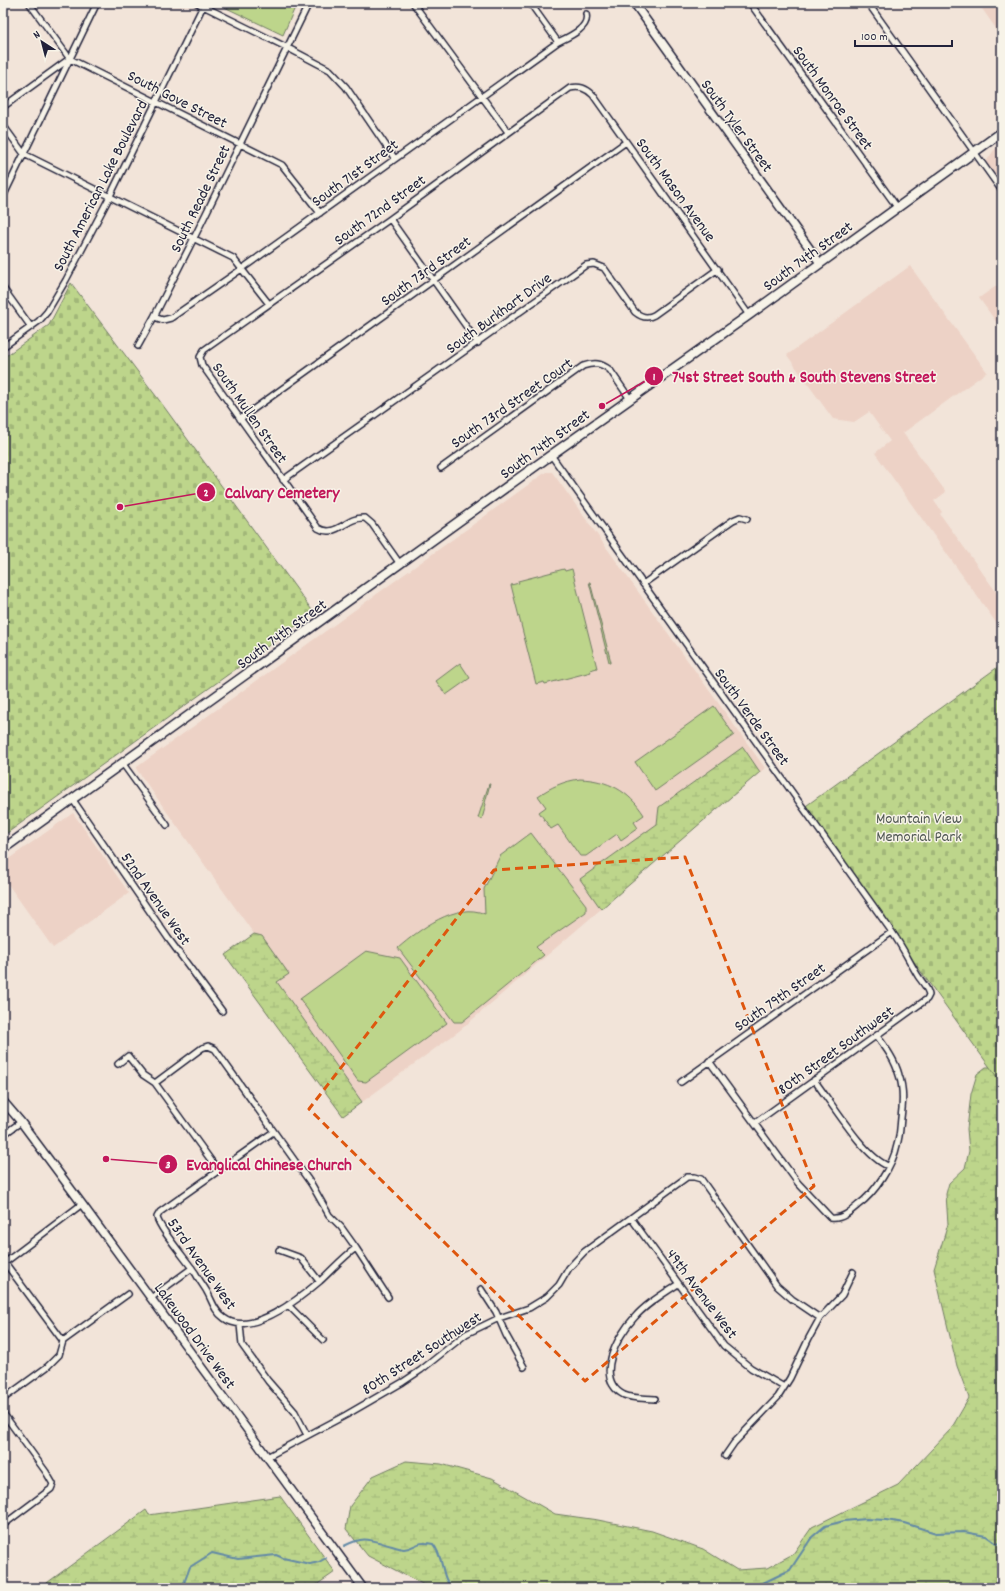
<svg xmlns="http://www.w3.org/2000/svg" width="1005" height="1591" font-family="Dekko,sans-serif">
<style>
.built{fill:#edd2c6}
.wetland{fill:url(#wetland-marsh);stroke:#707c63}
.cemetery{fill:url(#cemetery-stones);stroke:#707c63}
.park{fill:#bdd58b;stroke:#707c63}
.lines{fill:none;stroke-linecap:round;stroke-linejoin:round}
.stream{stroke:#6289a6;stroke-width:2}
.street-casing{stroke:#22223b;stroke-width:8}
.secondary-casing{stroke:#22223b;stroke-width:10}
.primary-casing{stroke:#22223b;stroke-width:11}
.street{stroke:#f7f3e8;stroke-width:5}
.secondary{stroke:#f7f3e8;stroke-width:7}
.primary{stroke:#f7f3e8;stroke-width:8}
.marked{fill:none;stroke:#de560e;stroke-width:3;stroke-dasharray:8 5;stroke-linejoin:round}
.labels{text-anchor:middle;stroke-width:3;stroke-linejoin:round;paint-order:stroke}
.street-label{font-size:16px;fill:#22223b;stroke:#f7f3e8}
.park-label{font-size:16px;fill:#505853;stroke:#f7f3e8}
.leader{fill:none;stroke:#c2185b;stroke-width:1.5}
.callout-dot{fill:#c2185b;stroke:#f7f3e8;stroke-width:1.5}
.mark-label{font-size:12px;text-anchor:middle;font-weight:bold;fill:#fff}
.callout-label{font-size:17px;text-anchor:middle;font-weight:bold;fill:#c2185b;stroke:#f7f3e8;stroke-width:3;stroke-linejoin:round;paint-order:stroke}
</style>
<defs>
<pattern id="wetland-marsh" width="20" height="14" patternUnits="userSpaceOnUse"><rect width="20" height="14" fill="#bdd58b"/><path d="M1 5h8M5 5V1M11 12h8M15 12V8" fill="none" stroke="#a2b779"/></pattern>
<pattern id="cemetery-stones" width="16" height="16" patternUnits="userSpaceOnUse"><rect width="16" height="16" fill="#bdd58b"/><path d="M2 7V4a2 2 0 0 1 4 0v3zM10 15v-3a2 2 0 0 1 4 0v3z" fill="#a2b779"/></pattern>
</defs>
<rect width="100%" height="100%" fill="#f2e4d9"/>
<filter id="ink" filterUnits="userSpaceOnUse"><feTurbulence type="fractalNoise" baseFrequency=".025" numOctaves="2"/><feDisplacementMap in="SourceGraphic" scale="8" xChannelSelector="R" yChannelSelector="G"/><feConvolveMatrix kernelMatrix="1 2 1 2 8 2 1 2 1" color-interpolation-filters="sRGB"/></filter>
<g filter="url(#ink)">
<path class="built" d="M978 3H1002V37Z
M1002 144V183L986 162 994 150Z
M910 266 987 372 903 433 946 492 934 501 942 512 940 514 1002 600V631L875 453 890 441 869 412 854 422 833 419 787 355Z
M1002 282V330L979 298Z
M546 472H552L765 768 459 1031 343 1116 225 955 254 934 137 770V767Z
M73 813 129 893 53 948 3 877V863Z"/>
<path class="wetland" d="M743 747 760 772 601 909 580 879 657 824 659 807Z
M254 934 262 936 289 974 277 982 362 1102 343 1116 225 955Z
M986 1067H1002V1588H430L368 1556 346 1529 350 1506 373 1476 406 1461 441 1464 492 1478 555 1514 598 1520 652 1531 703 1549 737 1570 767 1568 793 1554 812 1527 898 1485 951 1429 969 1398 957 1366 934 1269 948 1224 946 1194 949 1183 965 1168 969 1151 967 1129 971 1094 977 1074Z
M280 1496 335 1572 312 1588H40L146 1510 149 1515Z"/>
<path class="cemetery" d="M71 283 159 400 314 613 3 836V358L49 325Z
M1002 664V1084L803 808Z"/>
<path class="park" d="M216 3H297L283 35Z
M564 569 565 571 572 569 597 668 590 670 591 672 545 684 544 682 536 684 511 585 519 583 518 581Z
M589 582H590L611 662H609Z
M460 663 470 678 446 695 436 681Z
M714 706 734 735 655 791 635 762Z
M580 779C608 780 629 791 644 815L634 822 638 828 621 840 617 834 586 856H580L558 825 551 829 539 812 546 807 538 796C551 787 564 781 580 779Z
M489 784H490L485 803 486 804 482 819 478 818Z
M531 833 586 905V912L536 947 544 955 462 1022H454L398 948C419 930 456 901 485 914L484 889 500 856Z
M366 951 400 958 447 1023 366 1082 358 1081 300 999Z"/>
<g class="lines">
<path class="stream" d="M344 1546C365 1535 370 1540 392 1546 396 1547 400 1549 404 1549 417 1548 415 1540 433 1544 445 1558 440 1579 453 1588
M180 1588 184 1583 190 1567 212 1553 238 1559 276 1555 283 1558 310 1564 319 1562 326 1558
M735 1588 763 1583 790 1570 812 1537 825 1526 844 1521 866 1519 886 1520 904 1523 936 1533 964 1532 986 1536 996 1543 1002 1544"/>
<g class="street-casing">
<path id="street" d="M29 3 70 59 282 165 320 213
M197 3 288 48 330 70 346 87 395 159
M413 3 508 132
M530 3 558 42
M750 3 897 207
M868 3 1002 191
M3 107 69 59
M3 125 24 154 233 258 269 304
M3 197 97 3
M390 219 478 343
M3 288 31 327
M154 317 194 238 309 3
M138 346 154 317 163 320 171 318 243 268 558 42C568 37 590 28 586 14
M3 347 39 321 47 312 66 280 110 196 203 6
M240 419 626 142
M551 455 892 932C902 946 909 961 918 976 922 982 928 988 929 995L927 999 755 1123
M441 468 583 366C595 362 601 363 610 370L630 399
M283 480 586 265 594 264 604 268 635 312C641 317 647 319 654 315L718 269
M400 564 372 524 365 518C347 516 336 539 318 528L202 365 200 357 204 350 390 219 570 88C580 86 586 88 593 95L749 315
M643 584 733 520 740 517 747 519
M123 764 167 825
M73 800 168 938 222 1011
M709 1061 798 1183 831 1218C841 1220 851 1211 858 1205 875 1193 893 1165 897 1145 900 1136 900 1127 901 1118 903 1103 904 1089 899 1075 895 1060 886 1048 877 1036
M118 1064 128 1056 143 1075 155 1083 218 1170
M814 1080C832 1103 863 1156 888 1166
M681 1082 892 932
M155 1083 202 1048 208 1046 215 1049 312 1185 329 1215 341 1227 356 1248 388 1297
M273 1132 160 1212 157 1217C158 1227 189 1263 196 1274 199 1280 203 1285 206 1290 212 1300 214 1311 224 1318 250 1338 300 1298 320 1281 332 1270 343 1257 356 1248
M3 1135 21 1122
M631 1218 724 1346 751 1368 784 1387
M279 1250 301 1258 319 1281
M3 1260 63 1341
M3 1264 82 1204
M481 1289 496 1312 506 1335 524 1367
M151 1298 192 1268
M288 1305 323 1340
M240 1324 242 1345 268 1381 295 1412 307 1435
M3 1399 47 1367 59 1355 63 1341 128 1294
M655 1399C645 1398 634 1399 624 1395 593 1379 618 1335 634 1318 646 1304 663 1294 678 1284
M3 1413 46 1472 53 1484 51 1489 3 1525
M725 1456 734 1443 778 1397 790 1378 809 1338 820 1318 842 1295 853 1272
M267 1457 346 1415 403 1382 421 1370 466 1334 499 1318 529 1308 547 1297 559 1285 569 1268 584 1252 687 1177H694L701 1179 777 1286 792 1299 820 1318"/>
</g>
<g class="secondary-casing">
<path id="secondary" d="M634 3 820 263
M3 1101 21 1122 82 1204 363 1588"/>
</g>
<g class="primary-casing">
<path id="primary" d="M3 849 551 455 749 315 1002 132"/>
</g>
<use href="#street" class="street"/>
<use href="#secondary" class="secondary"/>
<use href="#primary" class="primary"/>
</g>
</g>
<path class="marked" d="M685 857 814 1186 585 1381 309 1109 494 870Z"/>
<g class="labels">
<g class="street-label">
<text transform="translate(834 97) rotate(54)" y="6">South Monroe Street</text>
<text transform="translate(178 98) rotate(27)" y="6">South Gove Street</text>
<text transform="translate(738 125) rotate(54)" y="6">South Tyler Street</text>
<text transform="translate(354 172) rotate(-36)" y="6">South 71st Street</text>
<text transform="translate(99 185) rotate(-63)" y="6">South American Lake Boulevard</text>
<text transform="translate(677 189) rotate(54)" y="6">South Mason Avenue</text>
<text transform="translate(199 198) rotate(-64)" y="6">South Reade Street</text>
<text transform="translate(379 209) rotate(-36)" y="6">South 72nd Street</text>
<text transform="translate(807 255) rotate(-36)" y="6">South 74th Street</text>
<text transform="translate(425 270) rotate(-36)" y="6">South 73rd Street</text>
<text transform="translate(498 312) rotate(-36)" y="6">South Burkhart Drive</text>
<text transform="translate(511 402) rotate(-35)" y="6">South 73rd Street Court</text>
<text transform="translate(251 412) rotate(55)" y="6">South Mullen Street</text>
<text transform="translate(544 443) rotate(-36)" y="6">South 74th Street</text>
<text transform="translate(281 633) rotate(-36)" y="6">South 74th Street</text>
<text transform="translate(753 716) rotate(54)" y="6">South Verde Street</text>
<text transform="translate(157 898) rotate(55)" y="6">52nd Avenue West</text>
<text transform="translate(779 996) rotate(-35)" y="6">South 79th Street</text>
<text transform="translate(835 1049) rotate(-36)" y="6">80th Street Southwest</text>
<text transform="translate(203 1263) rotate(55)" y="6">53rd Avenue West</text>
<text transform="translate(703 1293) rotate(53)" y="6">49th Avenue West</text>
<text transform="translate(196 1335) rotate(54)" y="6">Lakewood Drive West</text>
<text transform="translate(421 1352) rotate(-33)" y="6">80th Street Southwest</text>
</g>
<g class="park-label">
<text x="919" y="823">Mountain View<tspan x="919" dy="18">Memorial Park</tspan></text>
</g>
</g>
<path class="leader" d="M602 406L654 376M120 507L206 492M106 1159L168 1164"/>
<g class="callout-dot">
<circle cx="602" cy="406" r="4"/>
<circle cx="120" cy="507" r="4"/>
<circle cx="106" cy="1159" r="4"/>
<circle cx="654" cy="376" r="10"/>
<circle cx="206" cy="492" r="10"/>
<circle cx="168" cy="1164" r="10"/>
</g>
<g class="mark-label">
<text x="654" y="380">1</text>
<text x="206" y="496">2</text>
<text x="168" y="1168">3</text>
</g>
<g class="callout-label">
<text x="804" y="382">74st Street South &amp; South Stevens Street</text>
<text x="282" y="498">Calvary Cemetery</text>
<text x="269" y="1170">Evanglical Chinese Church</text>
</g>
<rect width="1005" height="1591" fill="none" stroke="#f7f3e8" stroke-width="16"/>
<rect x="8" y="8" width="989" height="1575" fill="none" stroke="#22223b" stroke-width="1.5" filter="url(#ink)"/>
<g transform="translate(42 42) rotate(324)" stroke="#f7f3e8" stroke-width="3" paint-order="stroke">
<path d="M0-3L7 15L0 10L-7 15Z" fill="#22223b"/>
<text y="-6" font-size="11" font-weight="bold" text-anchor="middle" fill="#22223b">N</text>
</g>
<path d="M855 40v6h97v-6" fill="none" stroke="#22223b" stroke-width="2"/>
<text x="861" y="40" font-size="12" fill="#22223b" stroke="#f7f3e8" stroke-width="3" paint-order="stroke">100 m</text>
</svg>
